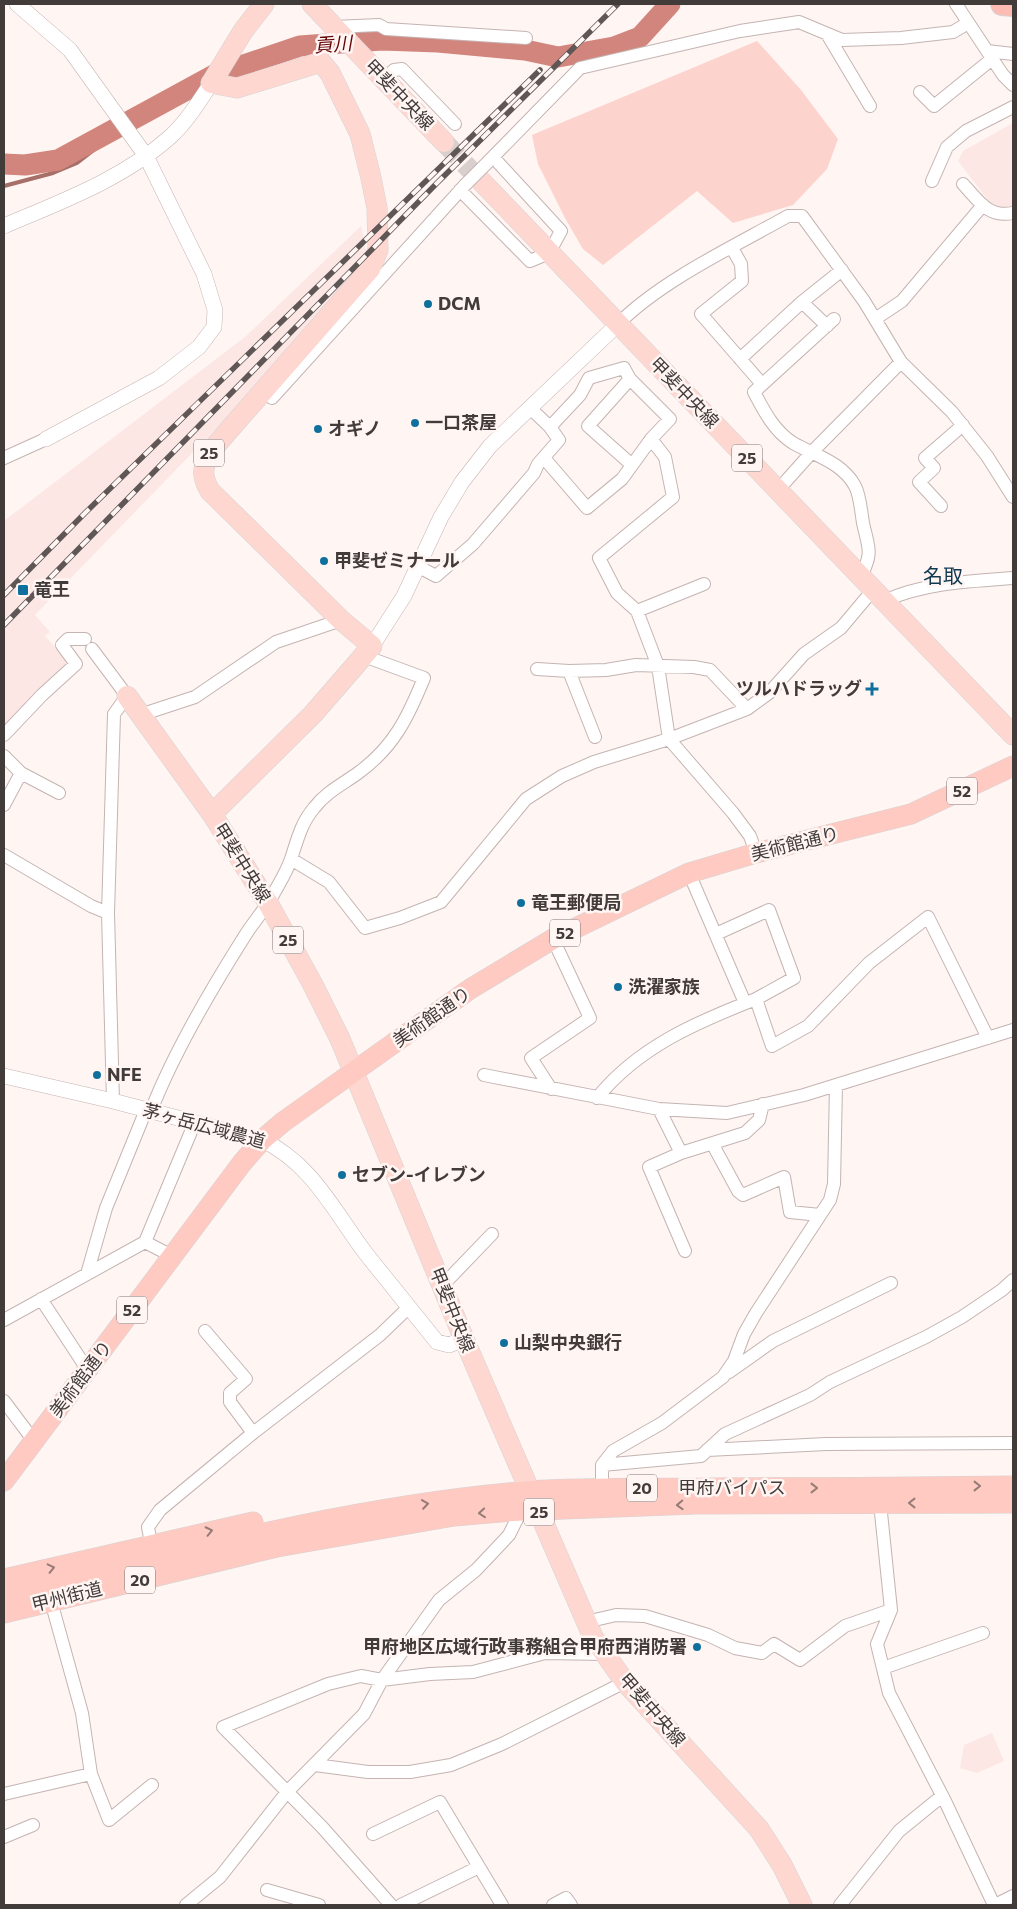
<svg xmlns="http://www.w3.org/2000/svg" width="1017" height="1909" font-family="Commissioner,'Noto Sans JP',sans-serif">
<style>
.built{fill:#fce7e5}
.green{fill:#fdd3cd}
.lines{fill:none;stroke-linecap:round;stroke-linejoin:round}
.stream{stroke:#a66f68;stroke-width:4}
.river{stroke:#d2857c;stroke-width:21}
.primary-tunnel{stroke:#d9d0ce;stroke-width:20;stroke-dasharray:20 10;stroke-linecap:butt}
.minor-casing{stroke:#c4b4b2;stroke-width:14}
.tertiary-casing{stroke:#c4b4b2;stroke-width:16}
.primary-casing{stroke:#d5d4d4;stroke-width:21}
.trunk-casing{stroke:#d5d4d4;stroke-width:21}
.motorway-casing{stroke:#d5d4d4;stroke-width:24}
.minor{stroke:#fff;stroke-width:12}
.tertiary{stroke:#fff;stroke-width:15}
.primary{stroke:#fed7d1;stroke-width:20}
.trunk{stroke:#fecac2;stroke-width:20}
.motorway{stroke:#fdbcb3;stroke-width:22}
.rail-casing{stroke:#5e5756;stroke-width:5.5}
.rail{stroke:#fff5f3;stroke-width:4;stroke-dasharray:11;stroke-linecap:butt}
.minor-bridge-casing{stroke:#c4b4b2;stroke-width:14;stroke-linecap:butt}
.minor-bridge{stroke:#fff;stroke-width:12}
.oneway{stroke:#967b77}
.poi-dot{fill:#0f6f9d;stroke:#fff5f3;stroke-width:2}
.labels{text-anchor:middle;stroke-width:5;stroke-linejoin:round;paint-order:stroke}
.shield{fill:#fff5f3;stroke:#7a7372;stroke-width:1}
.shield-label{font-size:16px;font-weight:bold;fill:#413b3a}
.street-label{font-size:18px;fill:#413b3a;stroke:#fff5f3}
.poi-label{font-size:18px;font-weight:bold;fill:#413b3a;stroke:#fff5f3;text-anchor:start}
.water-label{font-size:19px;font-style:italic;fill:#640306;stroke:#fff5f3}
.quarter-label{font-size:20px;fill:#103950;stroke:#fff5f3}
</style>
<rect width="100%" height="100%" fill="#fff5f3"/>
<path class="built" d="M1013 123V210L994 208 958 161 963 151Z
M361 226 368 259 233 411 35 615 50 632 45 636 71 664 4 729V521L245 337Z
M992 1733 1004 1761 977 1773 960 1768 964 1745Z"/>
<path class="green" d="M757 41 801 90 838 139 827 169 793 205 733 223 697 191 603 265 583 249 565 218 538 164 532 135Z"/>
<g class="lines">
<path class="stream" d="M4 186 53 173 77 163 121 129"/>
<path class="river" d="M4 164 25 165 58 160 214 75 300 46 382 40 438 42 525 50 558 57 614 47 640 37 670 4"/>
<path class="primary-tunnel" d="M444 142 481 181"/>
<g class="minor-casing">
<path id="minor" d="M956 4 1003 75 1013 85
M334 27 379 25 386 29 526 38
M827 34 870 106
M987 51 1013 54
M384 79 394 70 402 69 455 124
M920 92 934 106 992 59
M489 161 580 68 740 31 799 22 842 40 901 38 953 32 968 23
M932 181 947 147 966 131 1013 107
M963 184C979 201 988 218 1013 213
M460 190 530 261 549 253 561 231 493 157
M732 248 741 264 742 281 701 314 762 384
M802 302 827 326
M834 319 754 392C764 411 774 431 793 443 814 455 842 462 855 486 860 495 861 511 863 523 869 550 873 551 861 577
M875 319 902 301 983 205
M618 324C662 280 733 247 788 216H802L864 301 901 362 952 412 987 456 1013 497
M740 359 802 302 842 270
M630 379 588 426 632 465
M263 391 272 398 465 185
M550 427 580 395 589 378 624 368 630 379 670 419 651 439 665 457 673 497 599 558 617 593 637 611 658 666 669 739 733 813 750 836 756 853
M4 458 46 439
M544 458 587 508 622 479 651 439
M778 490 812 452 901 362
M941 506 919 482 934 468 925 458 963 425
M417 566 436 576 473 544 534 473 538 464 559 440 550 427 530 408
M884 601C923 583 971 581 1013 578
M637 611 704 584
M92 649 127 696 114 714 108 913 113 1101
M537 669 569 671 606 670 636 665 694 667 710 670 747 709
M569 671 595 737
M140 715 195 697 276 642 341 620
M4 735 42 695 76 664 62 645 68 639H85
M4 756 21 773 4 805
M21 773 59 793
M4 855 91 906 108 913
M291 859 329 882 365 928 400 918 441 902 526 799 562 776 594 762 669 739 747 709 769 693 804 654 841 628 873 590
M689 873 745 1003
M716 934 769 910 794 978 756 999
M484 1075 659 1109 727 1113 804 1095 1013 1030
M551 1089 531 1058 590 1018 553 939
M597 1098C638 1047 697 1022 756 999L772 1046 808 1026 869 963 928 917 988 1038
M659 1109 681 1153
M151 1111C173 1054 213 986 246 934 255 920 266 908 274 893 280 882 287 871 291 859 297 841 301 823 314 808 326 792 343 784 358 773 394 747 408 717 424 678L364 656
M713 1145 738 1191 743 1195 784 1177 790 1212 820 1215
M145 1242 172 1256
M685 1251 649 1167 681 1153 745 1133 759 1120 763 1104
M87 1274 106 1208 146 1110
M442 1286 492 1234
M41 1299 87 1369
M4 1320 145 1242 195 1122
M729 1372 773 1341 891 1283
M4 1401 34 1441
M253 1433 380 1335 409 1307
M707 1450 826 1444 1013 1443
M602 1465 613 1451 662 1423 723 1377 734 1361 744 1334 756 1313 830 1200 834 1184 836 1085
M602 1488V1465L701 1456 725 1434 810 1395 830 1382 926 1337 962 1317 1002 1290 1013 1280
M880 1503 891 1610 877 1644 889 1693 945 1801 994 1905
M151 1543 148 1527 160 1510 253 1433 230 1402V1393L246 1379 205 1331
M54 1612 82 1713 91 1774 109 1820 152 1785
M586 1622 616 1615 645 1616 708 1635 735 1648 762 1653 774 1644 800 1660 845 1626 891 1610
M883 1668 983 1633
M315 1765 368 1772H410L451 1765 502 1744 625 1682
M4 1794 91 1774
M373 1834 440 1802 502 1905
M4 1837 33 1825
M267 1890 319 1905
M186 1905 220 1877 287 1792 364 1714 382 1680 439 1600 476 1570 509 1535 521 1511
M391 1905 322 1827 223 1727 328 1684 361 1676 382 1680 430 1674 473 1672 545 1653 605 1654
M401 1905 479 1867
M553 1905 566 1898 571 1905
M840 1905 899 1831 942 1796
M995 1905 1013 1896"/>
</g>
<g class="tertiary-casing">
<path id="tertiary" d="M17 4 70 50 146 156 204 274 215 310 214 327 199 347 159 378 46 439
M4 226C60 202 123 179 170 137 186 123 200 100 212 82
M372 646 404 596 441 517 462 482 490 446 618 324
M4 1076 113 1101 262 1140C312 1163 335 1213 367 1255 390 1284 414 1313 437 1342L449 1345 464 1339"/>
</g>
<g class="primary-casing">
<path id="primary" d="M312 4 444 142
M212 82 243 31 264 4
M211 83 237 88 321 62 330 73 360 134 371 178 377 208 378 250 370 269 208 454C203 469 201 476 210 491L341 620 372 646 313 714 212 814
M481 181 1013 735
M127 696 212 814 268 903 312 983 340 1039 464 1339 593 1637 625 1682 759 1829 782 1865 802 1905"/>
</g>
<g class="trunk-casing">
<path id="trunk" d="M4 1481 242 1163 262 1140 283 1122 470 989 553 939 689 873 756 853 911 814 1013 766
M4 1579 253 1522
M4 1596C178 1553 352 1505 531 1491 591 1487 651 1489 711 1488 812 1488 912 1487 1013 1486
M4 1613 277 1547 454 1516 512 1511 695 1504 1013 1503"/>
</g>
<g class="motorway-casing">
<path id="motorway" d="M1002 4 1013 5"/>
</g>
<use href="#minor" class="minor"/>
<use href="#tertiary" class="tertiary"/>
<use href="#primary" class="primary"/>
<use href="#trunk" class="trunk"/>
<use href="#motorway" class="motorway"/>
<g class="rail-casing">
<path id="rail" d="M4 595 86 512 540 70
M4 625 437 183 618 4"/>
</g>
<use href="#rail" class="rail"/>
<g class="minor-bridge-casing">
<path id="minor-bridge" d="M465 185 489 161"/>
</g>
<use href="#minor-bridge" class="minor-bridge"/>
</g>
<defs><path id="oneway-chevron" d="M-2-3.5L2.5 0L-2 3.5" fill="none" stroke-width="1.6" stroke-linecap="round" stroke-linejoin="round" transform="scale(1.25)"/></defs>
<g class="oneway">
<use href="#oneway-chevron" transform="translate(977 1486)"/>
<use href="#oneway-chevron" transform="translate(814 1488)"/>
<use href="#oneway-chevron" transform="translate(912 1503) rotate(180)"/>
<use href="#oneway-chevron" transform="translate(425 1504) rotate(-8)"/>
<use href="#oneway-chevron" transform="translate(680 1505) rotate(178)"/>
<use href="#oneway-chevron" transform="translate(482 1513) rotate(175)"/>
<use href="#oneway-chevron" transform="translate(209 1531) rotate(-12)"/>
<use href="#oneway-chevron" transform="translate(51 1568) rotate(-13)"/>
</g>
<g class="poi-dot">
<circle cx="428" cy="304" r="5"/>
<circle cx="415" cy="423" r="5"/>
<circle cx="318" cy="429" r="5"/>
<circle cx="324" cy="561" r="5"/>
<rect x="17" y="584" width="12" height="12" rx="2.5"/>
<path d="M869.5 681.5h5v5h5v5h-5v5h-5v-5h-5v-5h5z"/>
<circle cx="521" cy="903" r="5"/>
<circle cx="618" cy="987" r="5"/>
<circle cx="97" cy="1075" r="5"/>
<circle cx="342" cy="1175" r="5"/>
<circle cx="504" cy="1343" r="5"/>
<circle cx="697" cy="1647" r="5"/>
</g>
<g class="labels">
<g class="shield">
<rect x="194" y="439.5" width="30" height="27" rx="4"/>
<rect x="732" y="444.5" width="30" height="27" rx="4"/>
<rect x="947" y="777.5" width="30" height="27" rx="4"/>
<rect x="550" y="919.5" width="30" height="27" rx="4"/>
<rect x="273" y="926.5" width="30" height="27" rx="4"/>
<rect x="117" y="1296.5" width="30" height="27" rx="4"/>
<rect x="627" y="1474.5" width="30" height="27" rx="4"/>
<rect x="524" y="1498.5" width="30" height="27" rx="4"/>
<rect x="125" y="1566.5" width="30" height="27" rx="4"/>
</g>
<g class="shield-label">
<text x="209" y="459">25</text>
<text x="747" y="464">25</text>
<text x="962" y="797">52</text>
<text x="565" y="939">52</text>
<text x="288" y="946">25</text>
<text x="132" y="1316">52</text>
<text x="642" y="1494">20</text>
<text x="539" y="1518">25</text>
<text x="140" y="1586">20</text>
</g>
<g class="street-label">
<text transform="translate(399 95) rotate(46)" y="6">甲斐中央線</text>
<text transform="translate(684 393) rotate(46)" y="6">甲斐中央線</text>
<text transform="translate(795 844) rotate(-14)" y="6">美術館通り</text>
<text transform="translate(242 863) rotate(58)" y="6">甲斐中央線</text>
<text transform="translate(432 1017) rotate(-35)" y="6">美術館通り</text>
<text transform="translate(204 1126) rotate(15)" y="6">茅ヶ岳広域農道</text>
<text transform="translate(452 1310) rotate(68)" y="6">甲斐中央線</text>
<text transform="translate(81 1379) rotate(-53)" y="6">美術館通り</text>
<text x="732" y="1494">甲府バイパス</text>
<text transform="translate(67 1597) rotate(-14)" y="6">甲州街道</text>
<text transform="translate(652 1710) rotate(49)" y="6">甲斐中央線</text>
</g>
<g class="poi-label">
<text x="438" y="310">DCM</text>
<text x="425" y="429">一口茶屋</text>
<text x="328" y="435">オギノ</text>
<text x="334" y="567">甲斐ゼミナール</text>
<text x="34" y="596">竜王</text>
<text x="862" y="695" text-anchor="end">ツルハドラッグ</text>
<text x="531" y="909">竜王郵便局</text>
<text x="628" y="993">洗濯家族</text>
<text x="107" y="1081">NFE</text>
<text x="352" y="1181">セブン-イレブン</text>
<text x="514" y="1349">山梨中央銀行</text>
<text x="687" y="1653" text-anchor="end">甲府地区広域行政事務組合甲府西消防署</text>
</g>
<g class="water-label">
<text transform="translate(333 44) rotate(-4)" y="7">貢川</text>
</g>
<g class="quarter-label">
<text x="943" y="583">名取</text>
</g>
</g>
<rect width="1017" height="1909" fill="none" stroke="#413b3a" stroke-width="10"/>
</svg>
